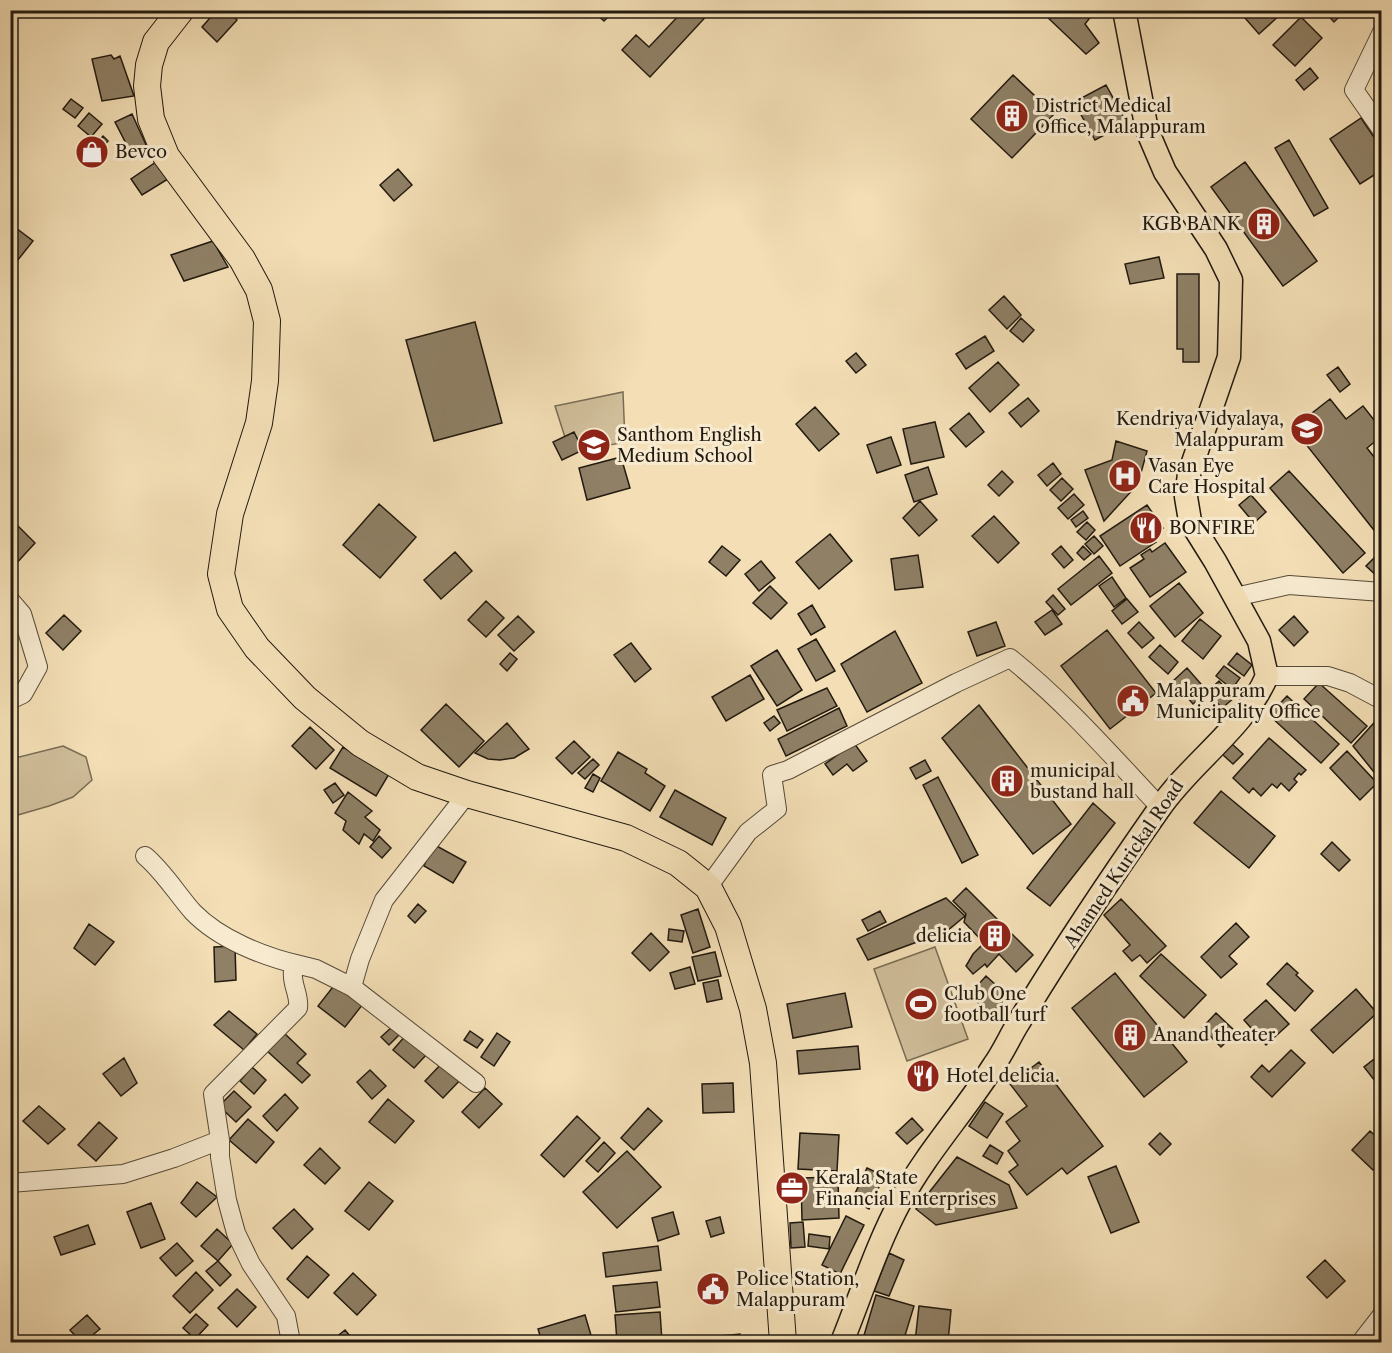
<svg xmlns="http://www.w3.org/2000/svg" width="1392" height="1353" font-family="'Libre Caslon Text',serif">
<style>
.green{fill:#cfbd99;stroke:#786c54;stroke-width:1.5}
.building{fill:#8f8066;stroke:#221a10;stroke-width:1.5}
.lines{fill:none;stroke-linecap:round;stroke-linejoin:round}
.minor-casing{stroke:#564b39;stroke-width:20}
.major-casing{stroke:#221a10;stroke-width:25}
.highway-casing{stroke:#221a10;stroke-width:28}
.minor{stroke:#f7eacf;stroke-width:18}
.major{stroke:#f3deb5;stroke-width:22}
.highway{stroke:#f3deb5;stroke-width:26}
.labels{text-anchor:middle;stroke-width:6;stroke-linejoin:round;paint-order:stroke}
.poi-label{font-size:18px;fill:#221a10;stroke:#f7eacf;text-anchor:start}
.street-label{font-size:18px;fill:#221a10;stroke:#f7eacf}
</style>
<rect width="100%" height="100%" fill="#f3deb5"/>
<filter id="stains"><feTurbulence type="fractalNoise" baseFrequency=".00333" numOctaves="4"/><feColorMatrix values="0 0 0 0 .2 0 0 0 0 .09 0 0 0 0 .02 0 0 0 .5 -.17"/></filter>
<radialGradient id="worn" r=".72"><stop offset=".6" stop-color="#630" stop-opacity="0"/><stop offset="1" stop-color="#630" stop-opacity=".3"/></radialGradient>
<path class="green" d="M623 392 625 442 570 453 555 406Z
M63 746 86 757 92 780 73 797 49 806 11 817V759Z
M935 947 968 1039 907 1061 874 969Z"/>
<path class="building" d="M217 10H234L231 14 237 20 217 42 202 27Z
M595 10H608L611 14 604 21 594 12Z
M684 10H712L650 77 622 50 636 35 649 47Z
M1047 10H1096L1085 24 1099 43 1086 54 1044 14Z
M1238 10H1280L1282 13 1259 34Z
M1323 10H1346L1334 22Z
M1301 17 1322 38 1295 66 1273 45Z
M111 55 114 59 120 56 134 96 102 101 92 59Z
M1310 68 1318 78 1304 90 1296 80Z
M1013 75 1054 114 1012 158 971 119Z
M1106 85 1127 123 1095 140 1074 102Z
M71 99 83 108 75 118 63 109Z
M89 113 102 124 91 137 78 126Z
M132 114 147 147 131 153 115 122Z
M1361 118 1382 149V170L1360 184 1330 139Z
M103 136 108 141 93 157 88 152Z
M1289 140 1328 208 1314 216 1275 148Z
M156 162 168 179 142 195 131 179Z
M1245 162 1317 261 1283 286 1211 187Z
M398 169 412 185 394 201 380 185Z
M16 228 33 241 13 266 10 264V236Z
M213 241 228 267 184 281 171 255Z
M1159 257 1164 278 1130 284 1125 264Z
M1177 274H1199V362H1183V349H1177Z
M1004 296 1021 315 1007 329 989 310Z
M1021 318 1034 330 1023 342 1010 331Z
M475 322 502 423 434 441 406 340Z
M985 336 994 351 966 369 956 354Z
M856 353 866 365 856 373 846 361Z
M998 362 1019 385 990 412 969 388Z
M1338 367 1350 384 1340 392 1327 375Z
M1028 398 1039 411 1021 427 1009 413Z
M1330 399 1346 419 1363 406 1382 430V436L1367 448 1382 467V531L1377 534 1293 428Z
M815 407 839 434 819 451 796 424Z
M969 413 984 432 966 447 950 429Z
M935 422 944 457 911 464 903 429Z
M574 432 583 450 562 460 553 442Z
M891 437 901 465 877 473 867 445Z
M1116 441 1147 451 1138 484 1104 521 1085 470 1112 460Z
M621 457 630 488 587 500 579 468Z
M1053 463 1061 474 1047 486 1038 475Z
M928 467 937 494 914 502 905 475Z
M1002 471 1013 482 999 496 988 485Z
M1289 471 1365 553 1343 573 1270 488Z
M1062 478 1073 489 1061 501 1050 490Z
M1074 494 1084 505 1068 519 1058 508Z
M1251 495 1266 512 1254 523 1239 505Z
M920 501 937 520 919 536 903 518Z
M379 504 416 537 380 578 343 545Z
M1147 505 1163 528 1151 536 1156 542 1120 566 1100 536Z
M1083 511 1088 518 1076 527 1071 520Z
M994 516 1019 543 998 563 972 536Z
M13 521 35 543 13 567 10 565V523Z
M1087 522 1095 530 1086 540 1077 532Z
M830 534 852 561 819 589 796 562Z
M1094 536 1103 546 1094 554 1085 544Z
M1165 543 1186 572 1150 597 1130 568 1144 559 1141 555 1150 549 1152 552Z
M722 546 740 560 726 576 709 562Z
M1061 546 1073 560 1064 568 1052 554Z
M1083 546 1091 554 1084 560 1077 553Z
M1382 550V577L1380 579 1366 566Z
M455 552 472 571 441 599 424 580Z
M918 555 923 587 895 590 891 559Z
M1099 556 1112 573 1071 605 1058 589Z
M761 561 775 578 759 591 745 574Z
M1112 577 1126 598 1114 607 1099 586Z
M1179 583 1203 613 1175 637 1150 606Z
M770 586 787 603 771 619 753 603Z
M1053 595 1065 609 1058 615 1046 602Z
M1127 599 1138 612 1122 624 1112 611Z
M486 601 504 618 486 637 468 620Z
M812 605 825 627 811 635 798 614Z
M1052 610 1062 624 1045 635 1035 622Z
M64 615 81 631 63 650 46 633Z
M518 616 534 632 514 651 498 635Z
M1294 616 1308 632 1294 646 1279 630Z
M1200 619 1221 636 1203 659 1182 641Z
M996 622 1005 646 977 656 968 632Z
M1139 622 1154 638 1142 648 1128 633Z
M1107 630 1156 693 1110 729 1061 666Z
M895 631 922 683 867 712 841 664Z
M816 639 835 671 816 681 798 649Z
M631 643 651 669 635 682 614 655Z
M1160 645 1178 662 1168 674 1149 657Z
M777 650 802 690 777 706 751 666Z
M510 653 517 659 507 671 500 664Z
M1237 653 1252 665 1244 676 1228 664Z
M1224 666 1240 678 1232 689 1216 676Z
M1187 668 1207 691 1193 704 1173 681Z
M750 675 764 699 726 721 712 697Z
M1219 681 1234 698 1222 708 1207 692Z
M1319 683 1367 726 1351 743 1304 699Z
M827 688 837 706 787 731 777 710Z
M1287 696 1339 744 1321 763 1269 715Z
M446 704 484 741 459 767 421 730Z
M979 705 1071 824 1033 854 942 738Z
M839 708 847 726 786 756 778 739Z
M1382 714V782L1353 746Z
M774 716 780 723 770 731 764 723Z
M507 723 529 749 514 758 500 760 488 759 475 753Z
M310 727 334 750 316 769 292 746Z
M1269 738 1306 770 1301 775 1299 773 1294 779 1297 782 1289 791 1281 783 1277 788 1272 784 1261 796 1253 788 1249 793 1233 778Z
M574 741 590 757 572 774 556 758Z
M854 743 867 761 853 771 847 764 833 775 825 764Z
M1232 744 1243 754 1233 764 1222 754Z
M343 747 389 774 376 796 330 768Z
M1347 751 1377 783 1360 800 1330 768Z
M618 752 647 769 645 773 665 786 650 811 601 781Z
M593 759 599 765 585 779 578 773Z
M925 760 931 771 916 779 910 768Z
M593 774 600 778 593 792 585 788Z
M938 777 978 855 962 863 923 785Z
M335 783 344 795 333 803 324 790Z
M675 790 726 818 712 845 660 817Z
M1221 791 1275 836 1249 868 1194 823Z
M348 792 372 811 365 817 380 830 373 841 364 834 359 844 343 830 346 821 335 813Z
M1093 803 1115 823 1050 906 1027 888Z
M379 836 391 848 382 858 370 847Z
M1332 842 1350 860 1339 871 1321 854Z
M433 844 466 862 453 883 424 866Z
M966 888 1033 955 1016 972 999 954 987 967 985 964 973 974 966 966 973 954 984 943 964 922 966 914 953 901Z
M946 898 965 916 947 931 868 960 857 939Z
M1121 899 1166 946 1147 963 1140 955 1132 961 1123 951 1130 945 1104 915Z
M418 904 426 911 415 923 408 916Z
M698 909 710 947 693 953 681 915Z
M880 911 886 922 868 931 862 920Z
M1236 923 1249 937 1229 956 1237 964 1221 978 1201 957Z
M89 924 114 942 95 965 74 948Z
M669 929 684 931 682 942 668 940Z
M651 933 669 952 650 971 632 953Z
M235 946 236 980 215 982 214 947Z
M715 952 721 976 698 981 692 957Z
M1161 954 1206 995 1184 1018 1140 976Z
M1287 963 1298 973 1296 975 1313 991 1295 1011 1267 984Z
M690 967 695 984 675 989 670 973Z
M1115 973 1187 1062 1144 1097 1072 1008Z
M986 976 1008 996 991 1014 969 995Z
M718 980 722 999 707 1002 703 983Z
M336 983 363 1004 345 1027 318 1006Z
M1356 989 1377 1013 1333 1053 1311 1030Z
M845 993 852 1027 793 1038 787 1004Z
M1266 1000 1289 1024 1266 1045 1244 1020Z
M229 1011 257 1034 244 1050 214 1025Z
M1216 1013 1236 1032 1221 1047 1202 1028Z
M393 1026 400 1034 389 1045 381 1037Z
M470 1031 483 1040 477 1048 464 1040Z
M283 1032 306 1054 297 1063 310 1075 302 1083 266 1050Z
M497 1033 510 1042 494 1066 481 1057Z
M406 1035 427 1054 414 1068 393 1050Z
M858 1046 860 1069 799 1074 797 1051Z
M1291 1050 1305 1063 1272 1097 1251 1077 1262 1065 1269 1072Z
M1382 1053V1076L1375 1081 1364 1067Z
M124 1058 137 1083 121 1096 103 1074Z
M445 1060 463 1077 443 1098 425 1081Z
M1039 1062 1103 1146 1067 1174 1062 1168 1027 1195 1009 1172 1018 1165 1008 1151 1020 1141 1006 1122 1027 1106 1010 1084Z
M252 1067 266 1080 254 1094 240 1081Z
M370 1070 386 1086 372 1099 357 1082Z
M733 1083 734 1112 703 1113 702 1084Z
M485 1088 502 1104 479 1128 462 1112Z
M234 1091 251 1107 236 1122 219 1106Z
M285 1094 298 1108 277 1131 263 1116Z
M388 1099 414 1121 395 1143 369 1122Z
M985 1102 1003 1114 987 1138 969 1126Z
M39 1106 65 1129 48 1144 23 1121Z
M648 1108 662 1121 634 1150 621 1138Z
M577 1116 600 1138 564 1177 541 1155Z
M912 1118 923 1130 907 1144 896 1133Z
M248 1119 274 1142 256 1163 229 1140Z
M99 1122 117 1138 96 1161 78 1145Z
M1370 1131 1382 1142V1162L1373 1170 1352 1150Z
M800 1133 839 1135 837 1171 798 1169Z
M1160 1133 1171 1144 1160 1155 1149 1144Z
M604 1142 615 1153 598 1172 586 1161Z
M990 1145 1003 1153 997 1164 983 1156Z
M320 1148 340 1168 325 1184 304 1165Z
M627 1151 661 1187 617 1228 583 1192Z
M957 1157 1009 1185 1017 1208 936 1225 916 1209Z
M1116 1166 1139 1222 1111 1233 1088 1177Z
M867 1168 884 1176 869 1209 852 1200Z
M838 1177 839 1218 802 1220 801 1178Z
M197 1182 217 1197 196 1217 181 1203Z
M369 1182 393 1201 369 1230 345 1211Z
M151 1203 165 1239 141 1248 127 1212Z
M294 1209 313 1229 292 1249 273 1228Z
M673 1212 679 1234 658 1241 652 1218Z
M846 1216 864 1225 840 1274 822 1265Z
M720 1217 724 1233 711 1237 706 1221Z
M803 1222 805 1247 791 1248 790 1223Z
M88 1225 95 1244 61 1255 54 1237Z
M217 1229 233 1244 218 1261 201 1246Z
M809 1234 830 1237 829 1249 808 1246Z
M177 1243 193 1261 176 1276 160 1258Z
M658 1246 661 1270 606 1277 603 1253Z
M889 1253 904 1260 889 1296 874 1291Z
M307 1256 329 1275 308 1298 287 1279Z
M1325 1260 1345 1281 1327 1298 1307 1277Z
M218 1261 231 1275 220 1286 206 1271Z
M196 1272 213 1290 190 1313 173 1296Z
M353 1273 376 1295 357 1315 334 1293Z
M657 1282 660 1307 616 1312 613 1286Z
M237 1289 256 1307 237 1327 218 1308Z
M876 1295 914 1306 903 1342H862Z
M919 1306 951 1310 948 1342H915Z
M660 1312 662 1341 617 1342 615 1315Z
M196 1314 208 1325 195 1339 183 1328Z
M87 1315 100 1329 84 1342H81L70 1330Z
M585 1315 593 1342H542L538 1329Z
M345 1330 355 1342H330Z
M740 1334V1342H721V1336Z"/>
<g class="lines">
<g class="minor-casing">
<path id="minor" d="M1382 32 1354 90 1382 130
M1235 597 1289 585 1382 592
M10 600 22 614 38 667 23 694 10 700
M1267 676H1328L1350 683 1382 700
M145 856C164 872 177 894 193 912 219 939 264 957 300 965
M708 887 748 832 777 809 772 775 788 770 956 683 1010 658C1065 702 1112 756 1160 807
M352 987 476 1083
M220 1140V1157L227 1200 236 1233 251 1264 286 1316 291 1342
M10 1183 123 1174 174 1158 220 1140 213 1094 298 1008C300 995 291 984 293 971L300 965 316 969 352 987 360 959 384 900 467 794
M1361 1342 1382 1315"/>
</g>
<g class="major-casing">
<path id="major" d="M842 1342C861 1295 877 1244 901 1200 927 1152 965 1111 994 1065 1004 1051 1010 1036 1019 1022 1063 949 1110 879 1159 809 1191 762 1244 729 1267 676L1259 641 1215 561 1190 521 1186 497 1189 474 1229 357 1231 280 1216 249 1165 172 1147 130 1124 10"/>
</g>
<g class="highway-casing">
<path id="highway" d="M181 10 156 42 149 65 147 86 151 119 166 156 242 259 259 290 267 321 265 381 259 423 230 514 221 574 230 609 257 648 305 698 360 743 417 777 467 794 626 838 678 863 708 887 728 926 753 1009 763 1063 783 1342"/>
</g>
<use href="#minor" class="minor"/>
<use href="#major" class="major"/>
<use href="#highway" class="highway"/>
</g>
<defs>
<g id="building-disc" transform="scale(1.725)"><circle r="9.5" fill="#8f2418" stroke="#f7eacf"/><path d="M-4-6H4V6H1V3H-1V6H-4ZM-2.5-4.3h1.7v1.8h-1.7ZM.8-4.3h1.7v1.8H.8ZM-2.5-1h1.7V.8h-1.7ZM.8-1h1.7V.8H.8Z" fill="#fff"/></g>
<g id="shop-disc" transform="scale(1.725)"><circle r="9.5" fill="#8f2418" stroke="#f7eacf"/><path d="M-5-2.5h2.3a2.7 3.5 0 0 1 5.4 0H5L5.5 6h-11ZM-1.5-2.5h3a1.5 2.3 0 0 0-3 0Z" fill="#fff"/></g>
<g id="school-disc" transform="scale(1.725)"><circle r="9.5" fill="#8f2418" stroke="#f7eacf"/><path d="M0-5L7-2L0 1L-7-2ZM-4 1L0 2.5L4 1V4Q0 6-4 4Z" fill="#fff"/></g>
<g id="hospital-disc" transform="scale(1.725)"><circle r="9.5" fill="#8f2418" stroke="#f7eacf"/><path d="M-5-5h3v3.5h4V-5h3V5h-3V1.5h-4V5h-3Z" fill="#fff"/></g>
<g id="restaurant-disc" transform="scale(1.725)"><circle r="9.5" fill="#8f2418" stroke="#f7eacf"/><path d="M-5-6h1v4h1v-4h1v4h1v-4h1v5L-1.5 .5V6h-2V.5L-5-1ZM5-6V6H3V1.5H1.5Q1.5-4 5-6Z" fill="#fff"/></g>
<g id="civic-disc" transform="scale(1.725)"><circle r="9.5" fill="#8f2418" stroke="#f7eacf"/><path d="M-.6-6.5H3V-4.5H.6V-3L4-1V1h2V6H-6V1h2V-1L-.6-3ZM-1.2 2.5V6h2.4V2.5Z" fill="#fff"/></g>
<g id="stadium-disc" transform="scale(1.725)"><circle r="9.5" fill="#8f2418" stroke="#f7eacf"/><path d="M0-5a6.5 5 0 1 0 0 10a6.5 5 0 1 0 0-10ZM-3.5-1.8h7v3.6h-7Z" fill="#fff"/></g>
<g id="office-disc" transform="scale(1.725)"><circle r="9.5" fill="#8f2418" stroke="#f7eacf"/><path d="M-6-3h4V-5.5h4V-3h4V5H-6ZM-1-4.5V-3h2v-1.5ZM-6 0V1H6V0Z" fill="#fff"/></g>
</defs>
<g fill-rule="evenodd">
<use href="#building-disc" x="1012" y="116"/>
<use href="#shop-disc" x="92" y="152"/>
<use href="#building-disc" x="1264" y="224"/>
<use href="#school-disc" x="1307" y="429"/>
<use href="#school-disc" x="594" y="445"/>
<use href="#hospital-disc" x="1125" y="476"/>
<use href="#restaurant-disc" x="1146" y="528"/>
<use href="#civic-disc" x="1133" y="701"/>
<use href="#building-disc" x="1007" y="781"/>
<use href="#building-disc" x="995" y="936"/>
<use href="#stadium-disc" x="921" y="1004"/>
<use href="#building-disc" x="1130" y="1035"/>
<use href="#restaurant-disc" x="923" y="1076"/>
<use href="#office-disc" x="792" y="1188"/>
<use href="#civic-disc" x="713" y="1289"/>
</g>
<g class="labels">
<g class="poi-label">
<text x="1035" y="112">District Medical<tspan x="1035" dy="21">Office, Malappuram</tspan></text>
<text x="115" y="158">Bevco</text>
<text x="1241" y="230" text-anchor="end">KGB BANK</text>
<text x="1284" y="425" text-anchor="end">Kendriya Vidyalaya,<tspan x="1284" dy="21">Malappuram</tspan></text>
<text x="617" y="441">Santhom English<tspan x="617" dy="21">Medium School</tspan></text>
<text x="1148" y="472">Vasan Eye<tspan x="1148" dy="21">Care Hospital</tspan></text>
<text x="1169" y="534">BONFIRE</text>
<text x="1156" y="697">Malappuram<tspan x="1156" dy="21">Municipality Office</tspan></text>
<text x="1030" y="777">municipal<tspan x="1030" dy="21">bustand hall</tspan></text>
<text x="972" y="942" text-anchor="end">delicia</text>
<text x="944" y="1000">Club One<tspan x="944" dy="21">football turf</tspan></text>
<text x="1153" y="1041">Anand theater</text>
<text x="946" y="1082">Hotel delicia.</text>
<text x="815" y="1184">Kerala State<tspan x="815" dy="21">Financial Enterprises</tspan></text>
<text x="736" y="1285">Police Station,<tspan x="736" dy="21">Malappuram</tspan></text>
</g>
<g class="street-label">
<text transform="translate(1124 864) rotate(-56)" y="6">Ahamed Kurickal Road</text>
</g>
</g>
<rect width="1392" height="1353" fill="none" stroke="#f3deb5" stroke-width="36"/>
<rect x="12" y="12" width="1368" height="1329" fill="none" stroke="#221a10" stroke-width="3"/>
<rect x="18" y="18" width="1356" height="1317" fill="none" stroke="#221a10" stroke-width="1.5"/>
<rect width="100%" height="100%" filter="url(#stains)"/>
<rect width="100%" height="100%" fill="url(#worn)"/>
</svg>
